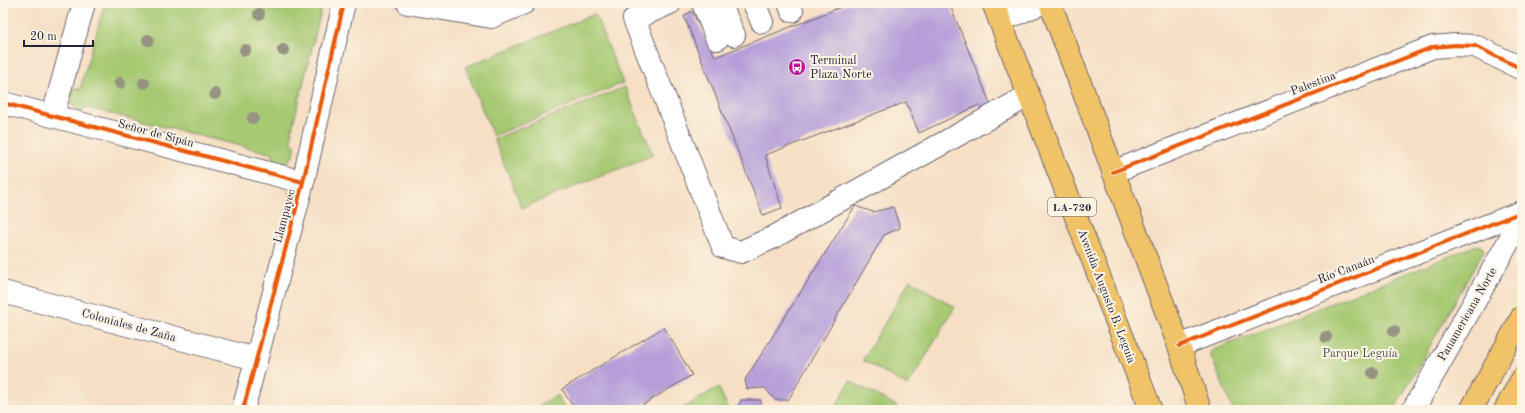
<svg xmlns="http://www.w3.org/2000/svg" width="1525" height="413" font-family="'Old Standard TT',serif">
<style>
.green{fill:#a6c972;stroke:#647656}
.building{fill:#b69fd9}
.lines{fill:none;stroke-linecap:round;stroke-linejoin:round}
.minor-casing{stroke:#6c646b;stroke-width:24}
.major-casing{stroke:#6c646b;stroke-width:24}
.highway-casing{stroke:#6c646b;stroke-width:24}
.minor{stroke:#fff;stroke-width:22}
.major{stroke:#f1c369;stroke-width:22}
.highway{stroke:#f1c369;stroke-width:22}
.cycleway-casing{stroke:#fcf5e5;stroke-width:6}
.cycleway{stroke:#e8590c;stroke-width:4}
.tree{fill:#979382}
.labels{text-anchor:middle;stroke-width:4;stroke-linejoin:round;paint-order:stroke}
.shield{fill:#fcf5e5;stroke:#63616e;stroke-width:1}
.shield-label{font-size:11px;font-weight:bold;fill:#22223b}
.poi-label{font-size:12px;fill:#22223b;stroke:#fcf5e5;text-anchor:start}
.street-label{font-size:12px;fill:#22223b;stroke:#fcf5e5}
.park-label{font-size:12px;fill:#4a544c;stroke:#fcf5e5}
</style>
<rect width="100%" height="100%" fill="#fcf5e5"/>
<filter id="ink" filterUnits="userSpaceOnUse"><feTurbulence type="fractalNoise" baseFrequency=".025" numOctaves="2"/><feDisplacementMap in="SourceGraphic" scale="8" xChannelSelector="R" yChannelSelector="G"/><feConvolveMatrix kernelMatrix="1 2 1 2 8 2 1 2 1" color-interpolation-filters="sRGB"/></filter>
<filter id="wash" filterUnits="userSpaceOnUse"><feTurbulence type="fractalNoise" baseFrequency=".012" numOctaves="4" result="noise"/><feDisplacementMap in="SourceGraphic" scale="16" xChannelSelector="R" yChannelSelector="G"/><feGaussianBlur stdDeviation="0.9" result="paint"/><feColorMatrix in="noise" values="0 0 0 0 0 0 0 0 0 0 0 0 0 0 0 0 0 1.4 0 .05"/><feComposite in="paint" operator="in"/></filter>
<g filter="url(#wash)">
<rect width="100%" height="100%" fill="#f6dfc5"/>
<path class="green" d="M105 3H323L292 129 291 142 295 145C296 156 291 161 280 164L272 159 273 154 84 107 83 110 79 111C69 106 68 96 73 88L80 89Z
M595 14 623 83 493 136 465 67Z
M625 87 653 155 522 208 494 139Z
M1477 245 1482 247 1484 250 1394 410H1233L1210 354 1211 351Z
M910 280 955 307 908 386 863 360Z
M850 381 897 406 895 410H834Z
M718 387 729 409 680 410Z
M557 395 565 410H532Z"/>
<g id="blocks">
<path class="building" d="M851 3H949L997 120 989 126 979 105 919 133 906 102 765 155 782 208 763 215 684 16 692 11 715 57Z
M855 206 873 212 893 207 900 228 884 235 788 400H775L765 388 747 389 745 380Z
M664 327 692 375 634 410H575L562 389Z
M741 400H761V408H771V410H732V407L738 406Z"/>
</g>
</g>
<g filter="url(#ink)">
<use href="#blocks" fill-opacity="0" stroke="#6c646b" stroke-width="1"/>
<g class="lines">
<g class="minor-casing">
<path id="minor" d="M408 3 491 17 524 3
M670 3 634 19 723 247 741 252 772 238 1028 96
M703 3 717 39
M720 3 734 35
M754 3 762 22
M789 3 792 11
M1000 21 1042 3
M3 103 303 182
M53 115 84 3
M1113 172 1433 47 1456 45 1475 46 1522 69
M3 292 256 359
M1179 346 1522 212
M243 410 303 182 344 3
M1413 410 1522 218"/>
</g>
<g class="major-casing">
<path id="major" d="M993 3 1151 410
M1050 3 1179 346 1200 410"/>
</g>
<g class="highway-casing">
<path id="highway" d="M1471 410 1522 317
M1505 410 1522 379"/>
</g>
<use href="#minor" class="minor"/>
<use href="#major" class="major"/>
<use href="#highway" class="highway"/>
<g class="cycleway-casing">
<path id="cycleway" d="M3 103 303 182
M1113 172 1433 47 1456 45 1475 46 1522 69
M1179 346 1522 212
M243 410 303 182 344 3"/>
</g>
<use href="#cycleway" class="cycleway"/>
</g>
<g class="tree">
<circle cx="259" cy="14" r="6"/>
<circle cx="148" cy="40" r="6"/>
<circle cx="245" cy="50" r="6"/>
<circle cx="283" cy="50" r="6"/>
<circle cx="120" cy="83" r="6"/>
<circle cx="144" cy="83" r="6"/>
<circle cx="215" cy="94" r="6"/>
<circle cx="253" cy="118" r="6"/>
<circle cx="1394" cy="331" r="6"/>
<circle cx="1326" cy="337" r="6"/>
<circle cx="1373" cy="373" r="6"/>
</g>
</g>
<defs>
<g id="bus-disc" transform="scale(0.9)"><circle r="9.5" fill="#b5179e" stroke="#fcf5e5"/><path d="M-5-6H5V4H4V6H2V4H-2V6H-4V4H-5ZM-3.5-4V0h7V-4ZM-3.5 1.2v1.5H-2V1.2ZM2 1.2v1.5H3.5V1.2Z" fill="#fff"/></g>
</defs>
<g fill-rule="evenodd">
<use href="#bus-disc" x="797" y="67"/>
</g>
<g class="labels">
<rect class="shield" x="1048" y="198" width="48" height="18" rx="3"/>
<g class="shield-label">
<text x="1072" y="211">LA-720</text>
</g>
<g class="poi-label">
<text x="810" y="64">Terminal<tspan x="810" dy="14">Plaza Norte</tspan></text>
</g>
<g class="street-label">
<text transform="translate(1313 83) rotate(-21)" y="4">Palestina</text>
<text transform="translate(156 133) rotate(15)" y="4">Señor de Sipán</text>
<text transform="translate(284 216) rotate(-75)" y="4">Llampayec</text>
<text transform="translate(1346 269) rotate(-21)" y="4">Río Canaán</text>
<text transform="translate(1107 296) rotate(69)" y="4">Avenida Augusto B. Leguia</text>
<text transform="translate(1467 314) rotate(-60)" y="4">Panamericana Norte</text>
<text transform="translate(129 325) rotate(15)" y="4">Coloniales de Zaña</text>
</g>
<g class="park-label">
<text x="1360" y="357">Parque Leguía</text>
</g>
</g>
<rect width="1525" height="413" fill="none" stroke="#fcf5e5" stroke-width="16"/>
<path d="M24 40v6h69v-6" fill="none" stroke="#22223b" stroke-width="2"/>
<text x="30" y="40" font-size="12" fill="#22223b" stroke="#fcf5e5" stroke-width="3" paint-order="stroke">20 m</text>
</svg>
